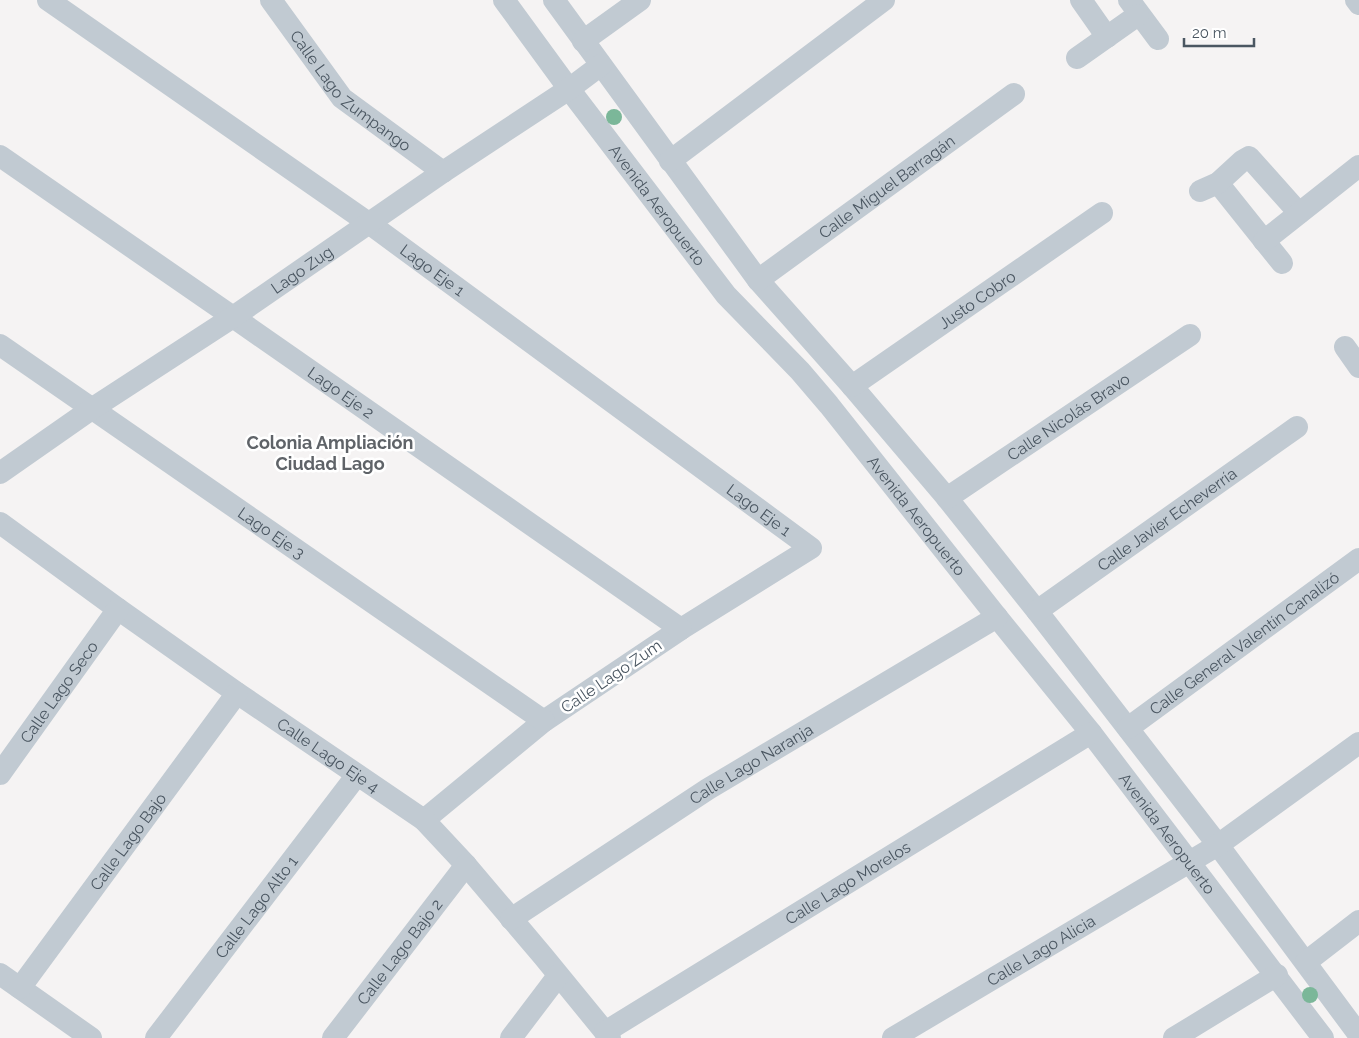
<svg xmlns="http://www.w3.org/2000/svg" width="1359" height="1038" font-family="Raleway,sans-serif">
<style>
.lines{fill:none;stroke-linecap:round;stroke-linejoin:round}
.minor{stroke:#c1cad2;stroke-width:22}
.tree{fill:#7bb799}
.labels{text-anchor:middle;stroke-width:5;stroke-linejoin:round;paint-order:stroke}
.street-label{font-size:16px;fill:#4a5661;stroke:#fff}
.neighbourhood-label{font-size:18px;font-weight:bold;fill:#5f6368;stroke:#fff}
</style>
<rect width="100%" height="100%" fill="#f5f3f3"/>
<g class="lines">
<g class="minor">
<path id="s1" d="M48 0 370 224 811 548 681 629 544 721 424 820"/>
<path id="s2" d="M271 0 342 98 443 172"/>
<path id="s3" d="M504 0 569 89 726 295 800 371 829 405 997 617 1091 733 1323 1038"/>
<path d="M554 0 758 280 852 386 947 498 1037 611 1218 845 1359 1035"/>
<path d="M1081 0 1107 37"/>
<path d="M1129 0 1158 39"/>
<path d="M1356 0 1359 4"/>
<path d="M583 41 640 0"/>
<path d="M1077 58 1138 15"/>
<path id="s4" d="M0 156 233 317 681 629"/>
<path d="M670 161 884 0"/>
<path d="M1218 183 1282 263"/>
<path d="M1200 191 1218 183 1242 161 1249 157 1299 213"/>
<path d="M1264 241 1359 166"/>
<path id="s5" d="M758 280 1014 94"/>
<path id="s6" d="M0 345 544 721"/>
<path d="M1345 347 1359 367"/>
<path id="s7" d="M852 386 1102 213"/>
<path id="s8" d="M0 473 93 408 233 317 443 172 569 89 601 65"/>
<path id="s9" d="M947 498 1190 335"/>
<path id="s10" d="M0 523 118 609 237 693 424 820 466 865 543 956 610 1038"/>
<path id="s11" d="M1037 611 1297 427"/>
<path id="s12" d="M1128 728 1359 559"/>
<path id="s13" d="M0 774 118 609"/>
<path id="s14" d="M511 919 708 789 997 617"/>
<path d="M1306 962 1359 921"/>
<path d="M0 974 91 1038"/>
<path id="s15" d="M20 988 237 693"/>
<path id="s16" d="M605 1032 1091 733"/>
<path id="s17" d="M156 1038 357 775"/>
<path id="s18" d="M333 1038 466 865"/>
<path d="M511 1038 558 976"/>
<path id="s19" d="M893 1038 1218 845 1359 743"/>
<path d="M1174 1038 1277 975"/>
</g>
</g>
<g class="tree">
<circle cx="614" cy="117" r="8"/>
<circle cx="1310" cy="995" r="8"/>
</g>
<g class="labels">
<g class="street-label">
<text dy="6" stroke="none"><textPath href="#s2" startOffset="122">Calle Lago Zumpango</textPath></text>
<text dy="6" stroke="none"><textPath href="#s5" startOffset="159">Calle Miguel Barragán</textPath></text>
<text dy="6" stroke="none"><textPath href="#s3" startOffset="256">Avenida Aeropuerto</textPath></text>
<text dy="6" stroke="none"><textPath href="#s8" startOffset="364">Lago Zug</textPath></text>
<text dy="6" stroke="none"><textPath href="#s1" startOffset="470">Lago Eje 1</textPath></text>
<text dy="6" stroke="none"><textPath href="#s7" startOffset="152">Justo Cobro</textPath></text>
<text dy="6" stroke="none"><textPath href="#s4" startOffset="415">Lago Eje 2</textPath></text>
<text dy="6" stroke="none"><textPath href="#s9" startOffset="146">Calle Nicolás Bravo</textPath></text>
<text dy="6" stroke="none"><textPath href="#s1" startOffset="875">Lago Eje 1</textPath></text>
<text dy="6" stroke="none"><textPath href="#s3" startOffset="661">Avenida Aeropuerto</textPath></text>
<text dy="6" stroke="none"><textPath href="#s11" startOffset="159">Calle Javier Echeverría</textPath></text>
<text dy="6" stroke="none"><textPath href="#s6" startOffset="330">Lago Eje 3</textPath></text>
<text dy="6" stroke="none"><textPath href="#s12" startOffset="144">Calle General Valentín Canalizó</textPath></text>
<text transform="translate(611 676) rotate(-34)" y="6">Calle Lago Zum</text>
<text dy="6" stroke="none"><textPath href="#s13" startOffset="101">Calle Lago Seco</textPath></text>
<text dy="6" stroke="none"><textPath href="#s10" startOffset="402">Calle Lago Eje 4</textPath></text>
<text dy="6" stroke="none"><textPath href="#s14" startOffset="286">Calle Lago Naranja</textPath></text>
<text dy="6" stroke="none"><textPath href="#s3" startOffset="1066">Avenida Aeropuerto</textPath></text>
<text dy="6" stroke="none"><textPath href="#s15" startOffset="182">Calle Lago Bajo</textPath></text>
<text dy="6" stroke="none"><textPath href="#s16" startOffset="285">Calle Lago Morelos</textPath></text>
<text dy="6" stroke="none"><textPath href="#s17" startOffset="165">Calle Lago Alto 1</textPath></text>
<text dy="6" stroke="none"><textPath href="#s19" startOffset="172">Calle Lago Alicia</textPath></text>
<text dy="6" stroke="none"><textPath href="#s18" startOffset="109">Calle Lago Bajo 2</textPath></text>
</g>
<g class="neighbourhood-label">
<text x="330" y="449">Colonia Ampliación<tspan x="330" dy="21">Ciudad Lago</tspan></text>
</g>
</g>
<path d="M1184 38v8h70v-8" fill="none" stroke="#4a5661" stroke-width="2.5"/>
<text x="1192" y="38" font-size="15" fill="#4a5661" stroke="#ffffff" stroke-width="4" paint-order="stroke">20 m</text>
</svg>
